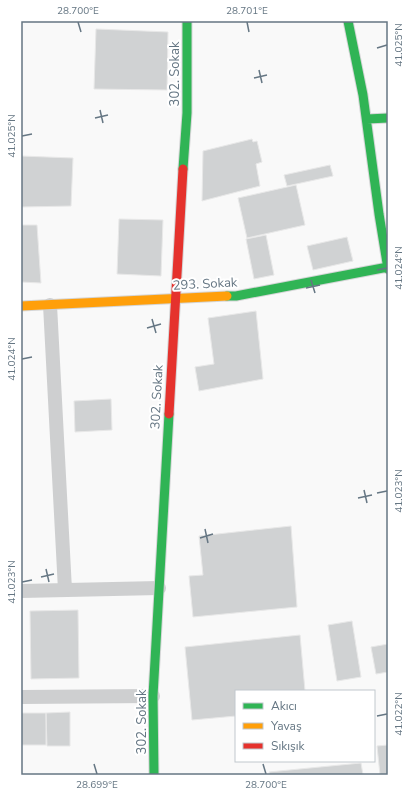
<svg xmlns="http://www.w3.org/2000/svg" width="409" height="796" font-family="'Nunito Sans',sans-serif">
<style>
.building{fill:#d0d2d3;stroke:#e8e8e8}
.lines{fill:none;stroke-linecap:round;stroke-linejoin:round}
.fast-casing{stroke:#d5d6d7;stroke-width:11}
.slow-casing{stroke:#d5d6d7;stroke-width:11}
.jam-casing{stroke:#d5d6d7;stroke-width:11}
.street{stroke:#cecfd0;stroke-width:14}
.fast{stroke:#30b455;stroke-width:9}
.slow{stroke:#ff9f0a;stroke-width:9}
.jam{stroke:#e5322d;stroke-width:9}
.ticks{fill:none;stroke:#657683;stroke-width:1.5}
.labels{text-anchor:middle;stroke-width:4;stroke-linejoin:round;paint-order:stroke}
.street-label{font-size:13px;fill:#657683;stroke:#fff}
.neatline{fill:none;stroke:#657683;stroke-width:1.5}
.ticks-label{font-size:10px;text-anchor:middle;fill:#657683}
</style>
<rect width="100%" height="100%" fill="#f9f9f9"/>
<path class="building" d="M96 29 168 32 167 90 94 89Z
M252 139 253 142 257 141 262 162 256 164 260 186 202 201 203 151Z
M21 156 73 158 71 206 21 207Z
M330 165 333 176 287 186 284 175Z
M296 185 305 225 247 238 238 198Z
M119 219 163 220 161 276 117 274Z
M21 225H37L41 283 21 282Z
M266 235 274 275 254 279 246 239Z
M347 237 353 261 313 270 307 246Z
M256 311 263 379 199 391 195 367 214 364 208 318Z
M111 399 112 430 75 432 74 401Z
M291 526 297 607 193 617 189 576 203 575 199 536Z
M78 610 79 678 31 679 30 611Z
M352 621 361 677 337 681 328 625Z
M300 635 305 691H236V716L192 720 185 647Z
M388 644V672L376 674 371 647Z
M70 712V746H47L46 713Z
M21 713H46V745H21Z
M388 745V775H380L377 746Z
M361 763 363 775H270L269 772Z"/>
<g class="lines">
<g class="fast-casing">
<path id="fast" d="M348 21 363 95 379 214 388 269
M367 119 388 118
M183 169 187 113V21
M227 296H236L388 267
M154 775 153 696 169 414"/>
</g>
<g class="slow-casing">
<path id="slow" d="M21 306 227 296"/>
</g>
<g class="jam-casing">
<path id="jam" d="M169 414 183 169"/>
</g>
<path class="street" d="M50 305 65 590
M21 591 159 588
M21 697 153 696"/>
<use href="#fast" class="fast"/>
<use href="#slow" class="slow"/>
<use href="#jam" class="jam"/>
</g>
<path class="ticks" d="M78 22 81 32M247 22 249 32M377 48 387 45M259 70 262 83M254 78 267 75M100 110 103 123M95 118 108 115M22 136 32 134M377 270 387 268M311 280 315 293M306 288 320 285M152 319 156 333M147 328 161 324M22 359 32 357M364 490 367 503M377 493 387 491M358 498 372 495M205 529 208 543M200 538 213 534M46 569 49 582M41 577 54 574M22 582 32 580M377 716 387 714M94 764 97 774M263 764 266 774"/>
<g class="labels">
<g class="street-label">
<text transform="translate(174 74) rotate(-90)" y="5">302. Sokak</text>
<text transform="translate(205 283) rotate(-3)" y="5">293. Sokak</text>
<text transform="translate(156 397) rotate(-87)" y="5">302. Sokak</text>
<text transform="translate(141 722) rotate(-90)" y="5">302. Sokak</text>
</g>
</g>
<rect width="409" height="796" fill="none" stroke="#ffffff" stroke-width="44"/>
<rect x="235" y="690" width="140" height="72" fill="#ffffff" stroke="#c1c8cd"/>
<rect x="243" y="703" width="20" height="6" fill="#30b455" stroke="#c1c8cd"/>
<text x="271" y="710" font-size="12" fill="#657683">Akıcı</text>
<rect x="243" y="723" width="20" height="6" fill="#ff9f0a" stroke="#c1c8cd"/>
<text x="271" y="730" font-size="12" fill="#657683">Yavaş</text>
<rect x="243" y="743" width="20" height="6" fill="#e5322d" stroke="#c1c8cd"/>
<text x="271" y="750" font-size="12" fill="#657683">Sıkışık</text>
<rect x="22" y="22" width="365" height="752" class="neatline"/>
<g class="ticks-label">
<text x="78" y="14">28.700°E</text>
<text x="247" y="14">28.701°E</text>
<text transform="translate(398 45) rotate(-90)" y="4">41.025°N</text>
<text transform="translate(11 136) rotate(-90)" y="4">41.025°N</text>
<text transform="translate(398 268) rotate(-90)" y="4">41.024°N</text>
<text transform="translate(11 359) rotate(-90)" y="4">41.024°N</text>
<text transform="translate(398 491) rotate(-90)" y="4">41.023°N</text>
<text transform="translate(11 582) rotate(-90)" y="4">41.023°N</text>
<text transform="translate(398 714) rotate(-90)" y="4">41.022°N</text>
<text x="97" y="788">28.699°E</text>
<text x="266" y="788">28.700°E</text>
</g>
</svg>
